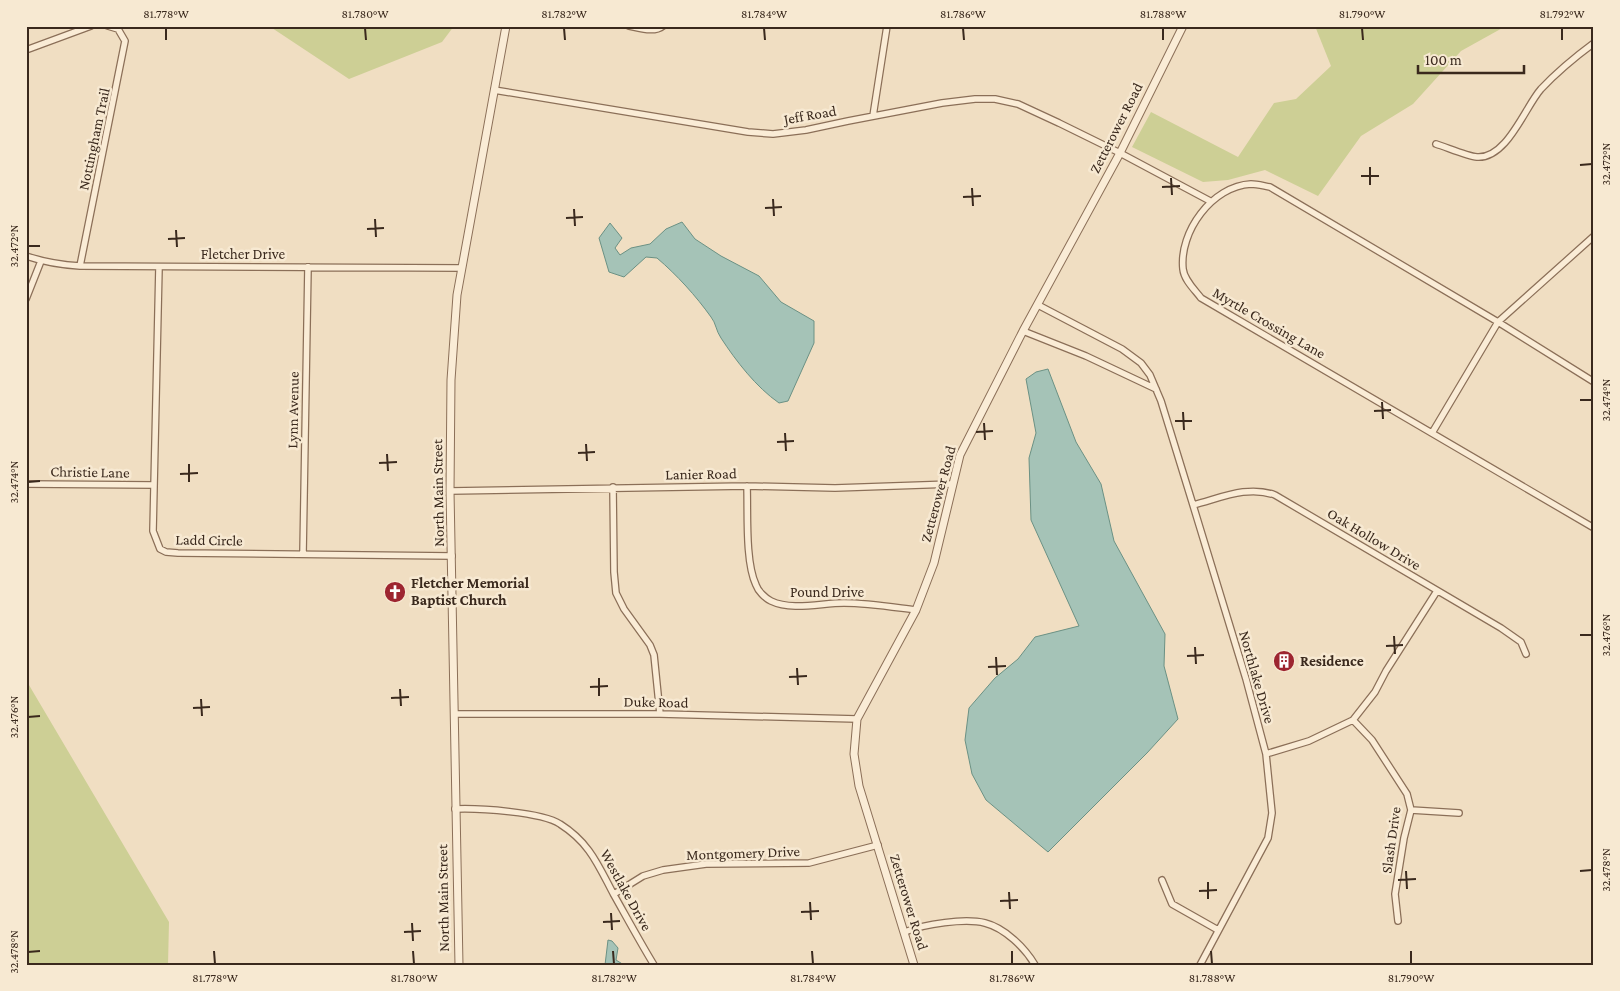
<svg xmlns="http://www.w3.org/2000/svg" width="1620" height="991" font-family="'Crimson Pro',serif">
<style>
.green{fill:#cdcf95}
.water{fill:#a5c3b7;stroke:#6b9184}
.lines{fill:none;stroke-linecap:round;stroke-linejoin:round}
.minor-casing{stroke:#8b6f58;stroke-width:8}
.tertiary-casing{stroke:#8b6f58;stroke-width:9}
.minor{stroke:#faecd6;stroke-width:5.5}
.tertiary{stroke:#faecd6;stroke-width:7}
.ticks{fill:none;stroke:#3a291d;stroke-width:2}
.labels{text-anchor:middle;stroke-width:5;stroke-linejoin:round;paint-order:stroke}
.street-label{font-size:15px;fill:#3a291d;stroke:#f7e9d2}
.poi-label{font-size:15px;font-weight:bold;fill:#3a291d;stroke:#f7e9d2;text-anchor:start}
.neatline{fill:none;stroke:#3a291d;stroke-width:2}
.ticks-label{font-size:12px;text-anchor:middle;fill:#3a291d}
</style>
<rect width="100%" height="100%" fill="#f0dec2"/>
<path class="green" d="M269 26H454L442 42 349 79Z
M1315 26H1506L1461 51 1413 104 1361 136 1318 196 1265 170 1228 180 1203 182 1132 147 1151 112 1238 157 1274 103 1296 99 1331 66Z
M26 680 169 922 168 965H26Z"/>
<path class="water" d="M682 222 695 239 721 256 759 276 781 302 814 321V343L788 401 779 403C756 387 736 361 721 338 716 331 716 323 711 317 696 296 677 275 657 258L646 257 624 277 609 272 599 238 610 223 622 238 615 248 620 255 631 248 650 244 666 229Z
M1048 369 1076 442 1101 484 1114 541 1165 634 1164 666 1178 719 1147 753 1048 852 986 800 972 774 965 740 969 708 995 678 1018 659 1035 637 1079 626 1031 520 1029 458 1036 433 1026 379 1036 372Z
M608 940 612 941 618 948 616 960 624 965H605Z"/>
<g class="lines">
<g class="minor-casing">
<path id="minor" d="M629 26C640 28 654 33 663 26
M26 50 91 26
M494 90 748 132 773 134 806 130 848 121 942 103 975 99H995L1018 104 1059 123 1120 153 1210 201
M873 116 887 26
M1436 144C1446 147 1467 156 1477 157 1507 159 1525 107 1541 89 1557 72 1575 57 1594 43
M26 256C44 262 61 265 80 266L461 268
M80 266 125 41 118 29 108 26
M159 267 153 531 160 549 166 552 178 553 452 556
M26 299 41 261
M1038 305 1122 349 1141 363 1150 375 1161 401 1193 505 1246 679 1266 754 1272 813 1268 838 1200 965
M1023 331 1086 356 1156 389
M1594 382 1498 322 1270 187C1264 186 1257 184 1251 184 1212 186 1179 232 1183 269 1184 280 1195 290 1201 298L1594 528
M1432 433 1498 322 1594 236
M26 484 153 485
M747 486C748 512 745 562 756 585 758 591 765 598 771 601 792 611 821 603 844 603 868 603 892 607 916 610
M613 487 614 572 616 593 624 609 650 645 654 655 660 714
M450 491 747 486 835 488 952 484
M1193 505C1221 498 1247 485 1275 495L1501 628 1521 642 1526 654
M303 554 308 267
M454 714H660L857 719
M1353 720 1372 740 1407 794 1411 810 1404 838 1395 894 1398 921
M1266 754 1309 741 1353 720 1375 692 1386 671 1437 591
M455 809C478 808 542 812 560 824 590 843 598 865 614 895 627 918 640 942 654 965
M1411 810 1459 813
M1162 880 1172 904 1218 930
M614 894 643 876 663 870 706 864 809 863 878 845
M905 932C924 924 965 918 985 923 1005 928 1025 948 1035 965"/>
</g>
<g class="tertiary-casing">
<path id="tertiary" d="M459 965 450 491 451 380 457 295 506 26
M914 965 859 786 854 754 857 719 916 610 934 563 960 455 1023 331 1120 153 1183 26"/>
</g>
<use href="#minor" class="minor"/>
<use href="#tertiary" class="tertiary"/>
</g>
<path class="ticks" d="M166 28V40M365 28 366 40M564 28 565 40M764 28 765 40M963 28 964 40M1163 28V40M1362 28 1363 40M1562 28V40M1580 165 1592 164M1370 167V185M1361 176H1379M1171 178 1172 195M1162 187 1180 186M972 188 973 206M963 197 981 196M773 199 774 216M765 208 782 207M574 209 575 226M566 218 583 217M375 219 376 237M367 229 384 228M176 230 177 247M168 239 185 238M28 246H40M1580 400H1592M1382 402 1383 419M1374 411 1391 410M1183 412 1184 430M1175 421H1192M984 423 985 440M976 432 993 431M785 433 786 451M777 442 794 441M586 444 587 461M578 453 595 452M387 454 388 471M379 463 397 462M189 464V482M180 474 198 473M28 482 40 481M1580 635H1592M1394 636 1395 654M1386 646 1403 645M1195 647 1196 664M1187 656 1204 655M996 657 997 675M988 667 1006 666M797 668 798 685M789 677 807 676M599 678V696M590 687 608 686M400 689 401 706M391 698 409 697M201 699 202 716M193 708 210 707M28 717 40 716M1406 871 1407 889M1580 871 1592 870M1398 880 1416 879M1208 882V899M1199 891 1217 890M1009 892 1010 909M1000 901 1018 900M810 902 811 920M801 912 819 911M611 913 612 930M603 922 620 921M412 923 413 941M404 932 421 931M214 951 215 964M413 951 414 964M613 951 614 964M812 951 813 964M1012 951V964M1211 951 1212 964M1411 951V964M28 952 40 951"/>
<defs>
<g id="church-disc" transform="scale(1.125)"><circle r="9.5" fill="#9d2530" stroke="#f7e9d2"/><path d="M-1.2-6h2.4v3.5h3.3v2.4h-3.3V6h-2.4V-.1h-3.3v-2.4h3.3Z" fill="#fff"/></g>
<g id="building-disc" transform="scale(1.125)"><circle r="9.5" fill="#9d2530" stroke="#f7e9d2"/><path d="M-4-6H4V6H1V3H-1V6H-4ZM-2.5-4.3h1.7v1.8h-1.7ZM.8-4.3h1.7v1.8H.8ZM-2.5-1h1.7V.8h-1.7ZM.8-1h1.7V.8H.8Z" fill="#fff"/></g>
</defs>
<g fill-rule="evenodd">
<use href="#church-disc" x="395" y="592"/>
<use href="#building-disc" x="1284" y="661"/>
</g>
<g class="labels">
<g class="street-label">
<text transform="translate(810 115) rotate(-10)" y="5">Jeff Road</text>
<text transform="translate(1116 128) rotate(-63)" y="5">Zetterower Road</text>
<text transform="translate(94 139) rotate(-78)" y="5">Nottingham Trail</text>
<text x="243" y="259">Fletcher Drive</text>
<text transform="translate(1269 323) rotate(30)" y="5">Myrtle Crossing Lane</text>
<text transform="translate(293 410) rotate(-89)" y="5">Lynn Avenue</text>
<text transform="translate(90 472) rotate(1)" y="5">Christie Lane</text>
<text transform="translate(701 474) rotate(-1)" y="5">Lanier Road</text>
<text transform="translate(438 493) rotate(-91)" y="5">North Main Street</text>
<text transform="translate(938 494) rotate(-75)" y="5">Zetterower Road</text>
<text transform="translate(1374 539) rotate(31)" y="5">Oak Hollow Drive</text>
<text transform="translate(209 540) rotate(1)" y="5">Ladd Circle</text>
<text x="827" y="597">Pound Drive</text>
<text transform="translate(1257 677) rotate(74)" y="5">Northlake Drive</text>
<text transform="translate(656 702) rotate(1)" y="5">Duke Road</text>
<text transform="translate(1391 840) rotate(-82)" y="5">Slash Drive</text>
<text transform="translate(743 853) rotate(-2)" y="5">Montgomery Drive</text>
<text transform="translate(626 890) rotate(61)" y="5">Westlake Drive</text>
<text transform="translate(443 898) rotate(-91)" y="5">North Main Street</text>
<text transform="translate(909 902) rotate(73)" y="5">Zetterower Road</text>
</g>
<g class="poi-label">
<text x="411" y="588">Fletcher Memorial<tspan x="411" dy="17">Baptist Church</tspan></text>
<text x="1300" y="666">Residence</text>
</g>
</g>
<rect width="1620" height="991" fill="none" stroke="#f7e9d2" stroke-width="55"/>
<path d="M1418 65v8h106v-8" fill="none" stroke="#3a291d" stroke-width="2.5"/>
<text x="1425" y="65" font-size="15" fill="#3a291d" stroke="#f7e9d2" stroke-width="4" paint-order="stroke">100 m</text>
<rect x="28" y="28" width="1564" height="936" class="neatline"/>
<g class="ticks-label">
<text x="166" y="18">81.778°W</text>
<text x="365" y="18">81.780°W</text>
<text x="564" y="18">81.782°W</text>
<text x="764" y="18">81.784°W</text>
<text x="963" y="18">81.786°W</text>
<text x="1163" y="18">81.788°W</text>
<text x="1362" y="18">81.790°W</text>
<text x="1562" y="18">81.792°W</text>
<text transform="translate(1606 164) rotate(-90)" y="4">32.472°N</text>
<text transform="translate(14 246) rotate(-90)" y="4">32.472°N</text>
<text transform="translate(1606 400) rotate(-90)" y="4">32.474°N</text>
<text transform="translate(14 482) rotate(-90)" y="4">32.474°N</text>
<text transform="translate(1606 635) rotate(-90)" y="4">32.476°N</text>
<text transform="translate(14 717) rotate(-90)" y="4">32.476°N</text>
<text transform="translate(1606 870) rotate(-90)" y="4">32.478°N</text>
<text transform="translate(14 952) rotate(-90)" y="4">32.478°N</text>
<text x="215" y="982">81.778°W</text>
<text x="414" y="982">81.780°W</text>
<text x="614" y="982">81.782°W</text>
<text x="813" y="982">81.784°W</text>
<text x="1012" y="982">81.786°W</text>
<text x="1212" y="982">81.788°W</text>
<text x="1411" y="982">81.790°W</text>
</g>
</svg>
